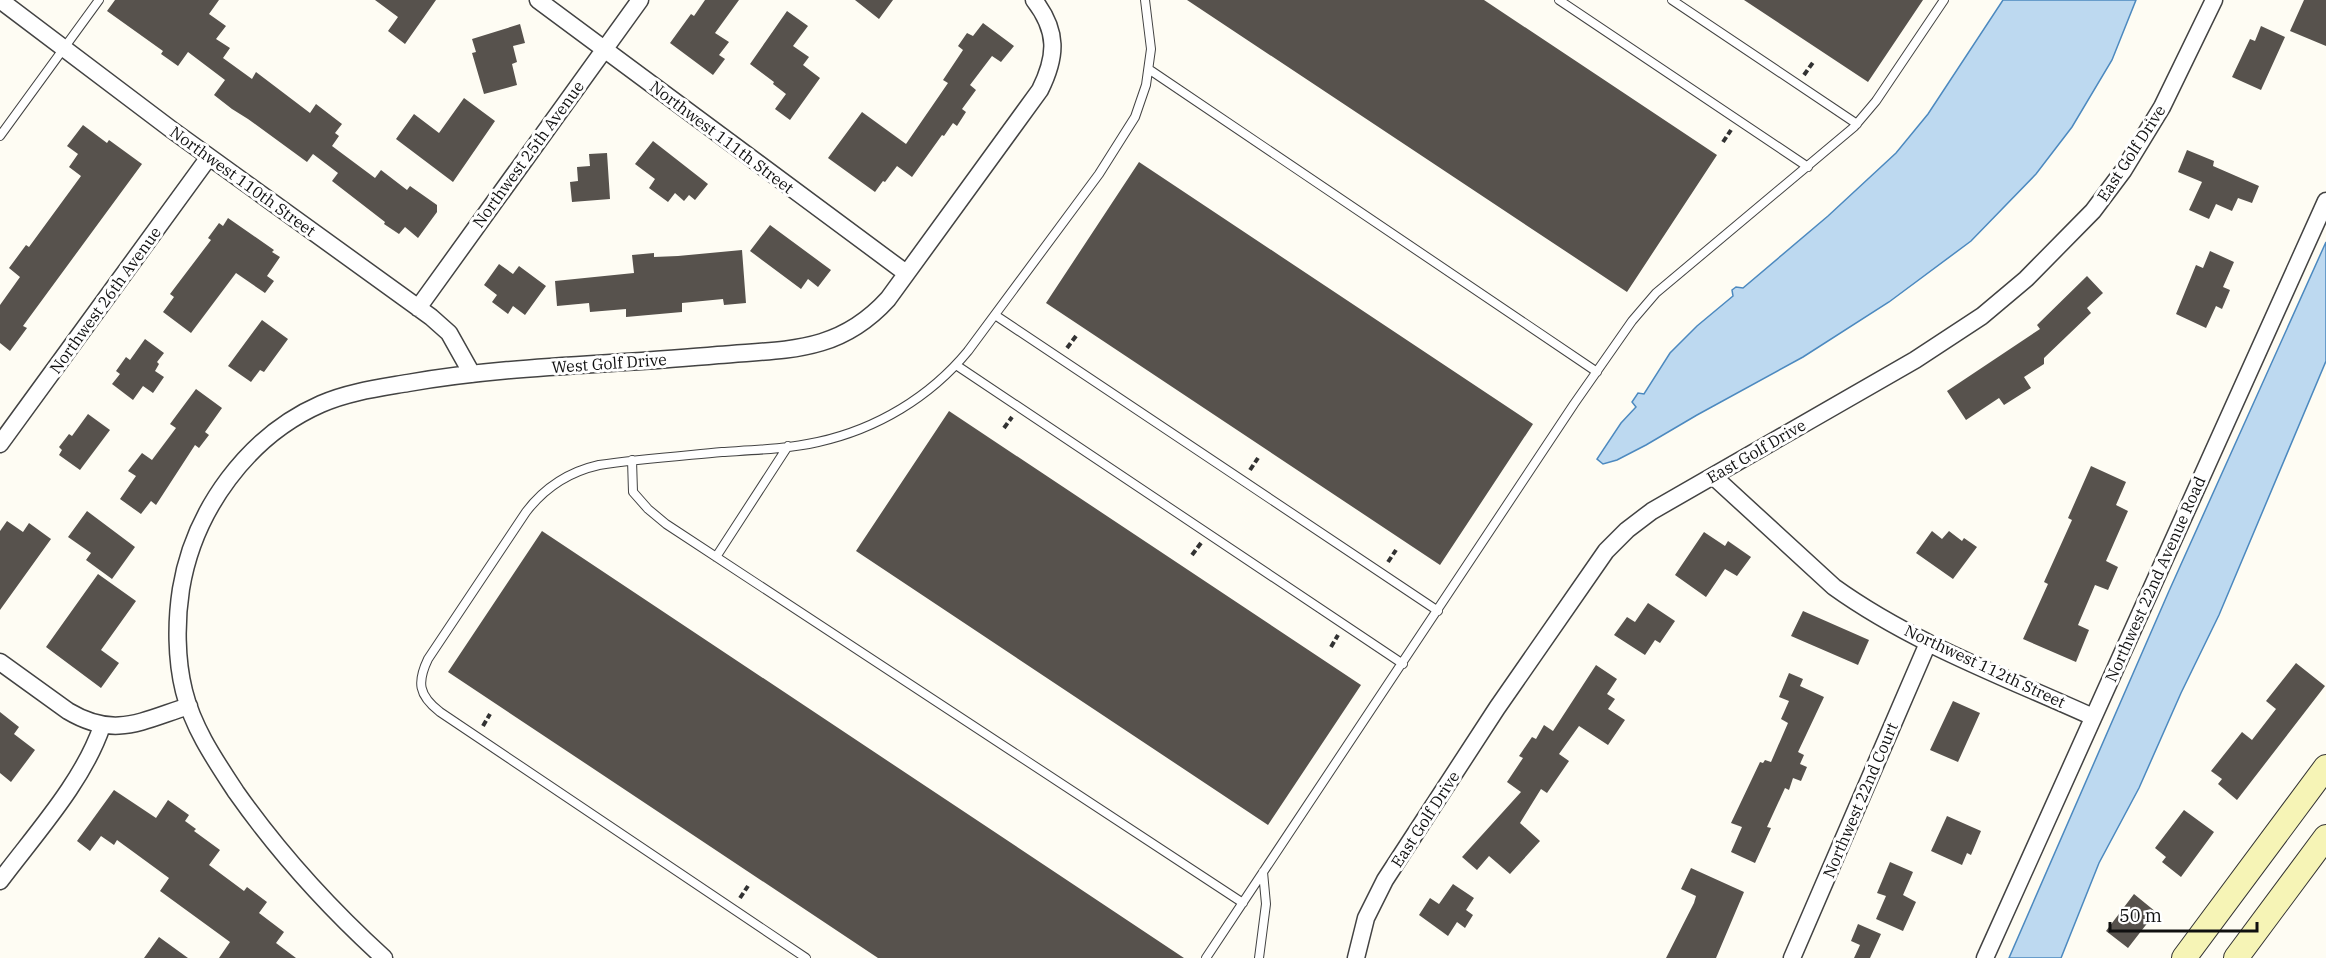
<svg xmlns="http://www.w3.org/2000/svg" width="2326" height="958" font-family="'IBM Plex Serif',serif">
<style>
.water{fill:#bdd9f0;stroke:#4c89bf;stroke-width:1.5}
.building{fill:#57524d}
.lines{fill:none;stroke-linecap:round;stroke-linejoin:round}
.service-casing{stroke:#434343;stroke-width:10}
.minor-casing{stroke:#434343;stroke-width:19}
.secondary-casing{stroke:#323232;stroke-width:26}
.path{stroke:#323232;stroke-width:4;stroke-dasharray:6 3;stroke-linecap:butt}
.service{stroke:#fff;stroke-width:8}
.minor{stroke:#fff;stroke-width:16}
.secondary{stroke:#f6f4b6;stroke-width:24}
.labels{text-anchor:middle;stroke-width:6;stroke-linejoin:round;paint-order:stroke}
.street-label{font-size:16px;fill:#101010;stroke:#fff}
</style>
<rect width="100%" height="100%" fill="#fefcf3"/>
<path class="water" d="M2003 0H2136L2112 60 2072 127 2036 174 1971 241 1889 302 1803 357 1697 415 1646 445 1617 460 1603 464 1597 459 1621 423 1636 407 1632 402 1638 393 1644 394 1670 353 1697 326 1733 296 1732 290 1736 287 1743 288 1828 216 1896 153 1928 114Z
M2326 242V361L2219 615 2181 693 2139 788 2099 863 2061 958H2009L2169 591Z"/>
<path class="building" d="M115 0H219L209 14 226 26 216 39 230 48 223 58 252 79 256 72 310 113 316 104 342 124 335 133 339 136 332 146 375 178 381 170 407 190 410 186 437 205V212L418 238 405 227 399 234 384 224 385 222 332 181 338 173 313 154 307 162 248 119 232 109 214 95 225 80 188 52 178 66 161 54 163 51 107 11Z
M375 0H436L405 44 388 31 398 17Z
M705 0H739L715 33 729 42 719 55 725 59 713 75 670 43 691 14 694 16Z
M855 0H893L879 19Z
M1187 0H1484L1717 155 1627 292Z
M1744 0H1923L1868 82Z
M2304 0H2326V46L2290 31Z
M787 11 808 26 793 46 809 57 803 65 820 78 790 120 775 109 786 94 773 84 774 82 750 64Z
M983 23 1014 46 1001 62 992 56 970 85 976 90 962 109 966 112 957 126 953 123 944 136 942 135 912 177 897 166 885 182 883 181 875 192 828 158 862 112 906 144 948 83 943 80 963 50 958 46 967 33 973 36Z
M520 24 525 43 513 46 517 62 512 64 517 85 484 94 472 53 476 52 472 39Z
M2261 26 2285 37 2261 90 2232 77 2250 39 2255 41Z
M464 98 495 121 453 182 396 139 414 114 439 133Z
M83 125 107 143 109 140 142 164 23 326 27 328 10 351 0 343V305L20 277 9 268 26 245 29 247 81 176 69 167 78 154 67 146Z
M653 141 708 184 695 200 689 195 684 201 675 193 668 202 649 188 655 179 635 164Z
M2187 150 2214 161 2213 166 2259 186 2252 203 2238 198 2232 211 2216 204 2209 219 2189 210 2202 182 2178 172Z
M607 153 610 199 572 202 570 182 578 181 577 167 590 166 589 154Z
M1139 162 1533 424 1440 565 1046 303Z
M228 218 274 250 272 252 280 257 267 276 274 281 265 293 236 273 191 333 163 312 174 297 170 294 211 240 208 238 219 223 223 226Z
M770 225 831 270 818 287 808 279 801 289 750 251Z
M742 250 746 303 724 305 723 299 682 303V312L626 317V309L590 312 589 303 557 306 555 281 634 273 632 255 654 253V257L678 256Z
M2210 251 2234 262 2223 287 2230 290 2222 309 2216 306 2206 328 2176 314 2196 265 2203 268Z
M499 264 513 274 519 266 546 286 525 315 513 306 508 314 492 302 497 295 484 285Z
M2087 276 2103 293 2087 308 2091 313 2044 358V364L2024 377 2031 388 2004 405 1999 398 1966 420 1947 391 2040 329 2037 325Z
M262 320 288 339 264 372 260 370 251 382 228 366Z
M145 339 164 353 157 362 159 364 155 371 164 377 153 393 143 386 133 400 112 384 120 374 116 371 126 357 130 360Z
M196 389 222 408 205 432 209 435 199 448 195 445 156 505 151 501 141 514 120 499 136 476 128 471 142 453 152 460 176 428 170 424Z
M949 411 1361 685 1268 825 856 551Z
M88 414 110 430 80 470 59 455 62 450 59 447 69 434 72 436Z
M2091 466 2126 482 2116 505 2128 511 2106 561 2118 567 2108 590 2095 585 2078 625 2089 630 2076 662 2023 639 2048 584 2044 582 2072 520 2068 518Z
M87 511 135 547 112 579 86 560 91 553 68 537Z
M7 521 23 532 29 523 51 539 0 610V531Z
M542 531 1184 958H878L448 672Z
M1932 531 1942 539 1949 531 1962 541 1964 538 1977 547 1953 579 1916 553Z
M1704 532 1725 546 1728 541 1751 557 1737 576 1725 569 1706 597 1675 575Z
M98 574 136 601 101 650 119 663 101 688 46 647Z
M1648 603 1675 621 1660 643 1655 640 1645 655 1614 635 1627 617 1635 622Z
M1803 611 1869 640 1858 665 1791 636Z
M2296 663 2325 686 2237 800 2218 784 2222 779 2211 771 2242 732 2252 740 2276 709 2266 701Z
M1596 665 1617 679 1607 694 1615 699 1608 709 1625 720 1608 745 1579 726 1559 754 1569 761 1547 793 1541 789 1520 823 1540 841 1510 874 1489 856 1477 870 1462 857 1521 792 1507 782 1523 758 1519 756 1532 737 1536 739 1544 725 1553 731Z
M1789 673 1803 679 1800 686 1824 697 1798 752 1804 755 1800 764 1807 767 1801 781 1793 778 1789 790 1785 788 1767 827 1771 828 1755 863 1731 852 1742 827 1731 823 1760 762 1763 763 1765 760 1771 762 1788 723 1781 719 1789 701 1779 697Z
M1953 701 1980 713 1958 762 1930 750Z
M0 712 19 727 14 734 35 750 11 782 0 773Z
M114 790 156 818 168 800 189 815 185 821 196 829 194 831 220 850 209 865 244 891 247 887 267 902 259 913 284 932 276 943 296 958H219L230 942 160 891 169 878 117 840 114 845 101 836 90 851 77 841Z
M2184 810 2214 832 2181 877 2162 862 2166 857 2155 848Z
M1947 816 1981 831 1971 855 1967 853 1962 865 1931 851Z
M1890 862 1913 872 1903 895 1916 902 1903 931 1876 919 1886 896 1877 893Z
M1691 868 1744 892 1716 958H1666L1694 903 1696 896 1681 889Z
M1453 884 1474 898 1466 910 1473 915 1465 928 1457 922 1448 936 1419 915 1430 898 1439 904Z
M2134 894 2156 912 2128 948 2106 931Z
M1858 924 1881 934 1870 958H1854L1860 945 1851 941Z
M159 937 188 958H144Z"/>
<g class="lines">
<g class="service-casing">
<path id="service" d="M1559 0 1808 167
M1672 0 1857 124
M1150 70 1597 372
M0 136 99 0
M995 315 1438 611
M956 365 1403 664
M632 460 633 492 648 509 666 524 1243 903
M716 557 788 446
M806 958 440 712C418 695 417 682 428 659L526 512C545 487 568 472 599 465 640 459 681 456 722 452 754 450 787 449 818 442 877 429 930 397 968 351L1099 174 1135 117 1146 85 1151 49 1145 0
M1206 958 1574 404 1632 321 1656 293 1854 127 1876 101 1944 0
M1259 958 1266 904 1263 872"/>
</g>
<g class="minor-casing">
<path id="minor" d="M0 0 172 130 431 317 449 333 472 374
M538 0 906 273
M418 308 640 0
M0 444 209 157
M1713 476 1834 587C1912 643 2005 677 2093 717
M0 662 68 711C115 739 141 721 189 706
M0 881C35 834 83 782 102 726
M384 958C329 908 279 853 236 792 215 760 193 728 184 691 176 659 176 621 181 589 194 510 248 436 321 404 348 392 379 388 408 383 510 365 615 365 718 355 786 349 838 354 888 299L1040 90C1057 56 1058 31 1034 0
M1356 958 1366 918 1385 880 1497 708 1606 551 1627 530 1652 511 1915 360 1982 316 2026 279 2093 211 2123 171 2162 107 2214 0
M1792 958 1928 643
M1985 958 2326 201"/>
</g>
<g class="secondary-casing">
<path id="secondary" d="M2184 958 2326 767
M2236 958 2326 837"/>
</g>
<path class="path" d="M1804 75 1814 61
M1723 142 1731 130
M1067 348 1076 336
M1004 428 1012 417
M1250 470 1258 458
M1192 555 1201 543
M1388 562 1396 550
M1331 647 1338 635
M483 726 490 714
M740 898 748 886"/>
<use href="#service" class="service"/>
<use href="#minor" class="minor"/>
<use href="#secondary" class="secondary"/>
</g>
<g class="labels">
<g class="street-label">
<text transform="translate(722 137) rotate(37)" y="6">Northwest 111th Street</text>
<text transform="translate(2131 153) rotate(-57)" y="6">East Golf Drive</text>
<text transform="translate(528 154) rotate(-54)" y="6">Northwest 25th Avenue</text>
<text transform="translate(243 181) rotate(36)" y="6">Northwest 110th Street</text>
<text transform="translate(105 300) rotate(-54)" y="6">Northwest 26th Avenue</text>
<text transform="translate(609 363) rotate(-4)" y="6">West Golf Drive</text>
<text transform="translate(1756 451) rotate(-30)" y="6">East Golf Drive</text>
<text transform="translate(2155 579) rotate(-66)" y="6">Northwest 22nd Avenue Road</text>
<text transform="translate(1985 666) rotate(25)" y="6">Northwest 112th Street</text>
<text transform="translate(1860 800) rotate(-67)" y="6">Northwest 22nd Court</text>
<text transform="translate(1425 819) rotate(-57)" y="6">East Golf Drive</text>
</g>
</g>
<path d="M2110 922v9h147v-9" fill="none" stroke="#101010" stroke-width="3"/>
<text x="2119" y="922" font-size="18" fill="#101010" stroke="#ffffff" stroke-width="4.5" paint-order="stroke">50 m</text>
</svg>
